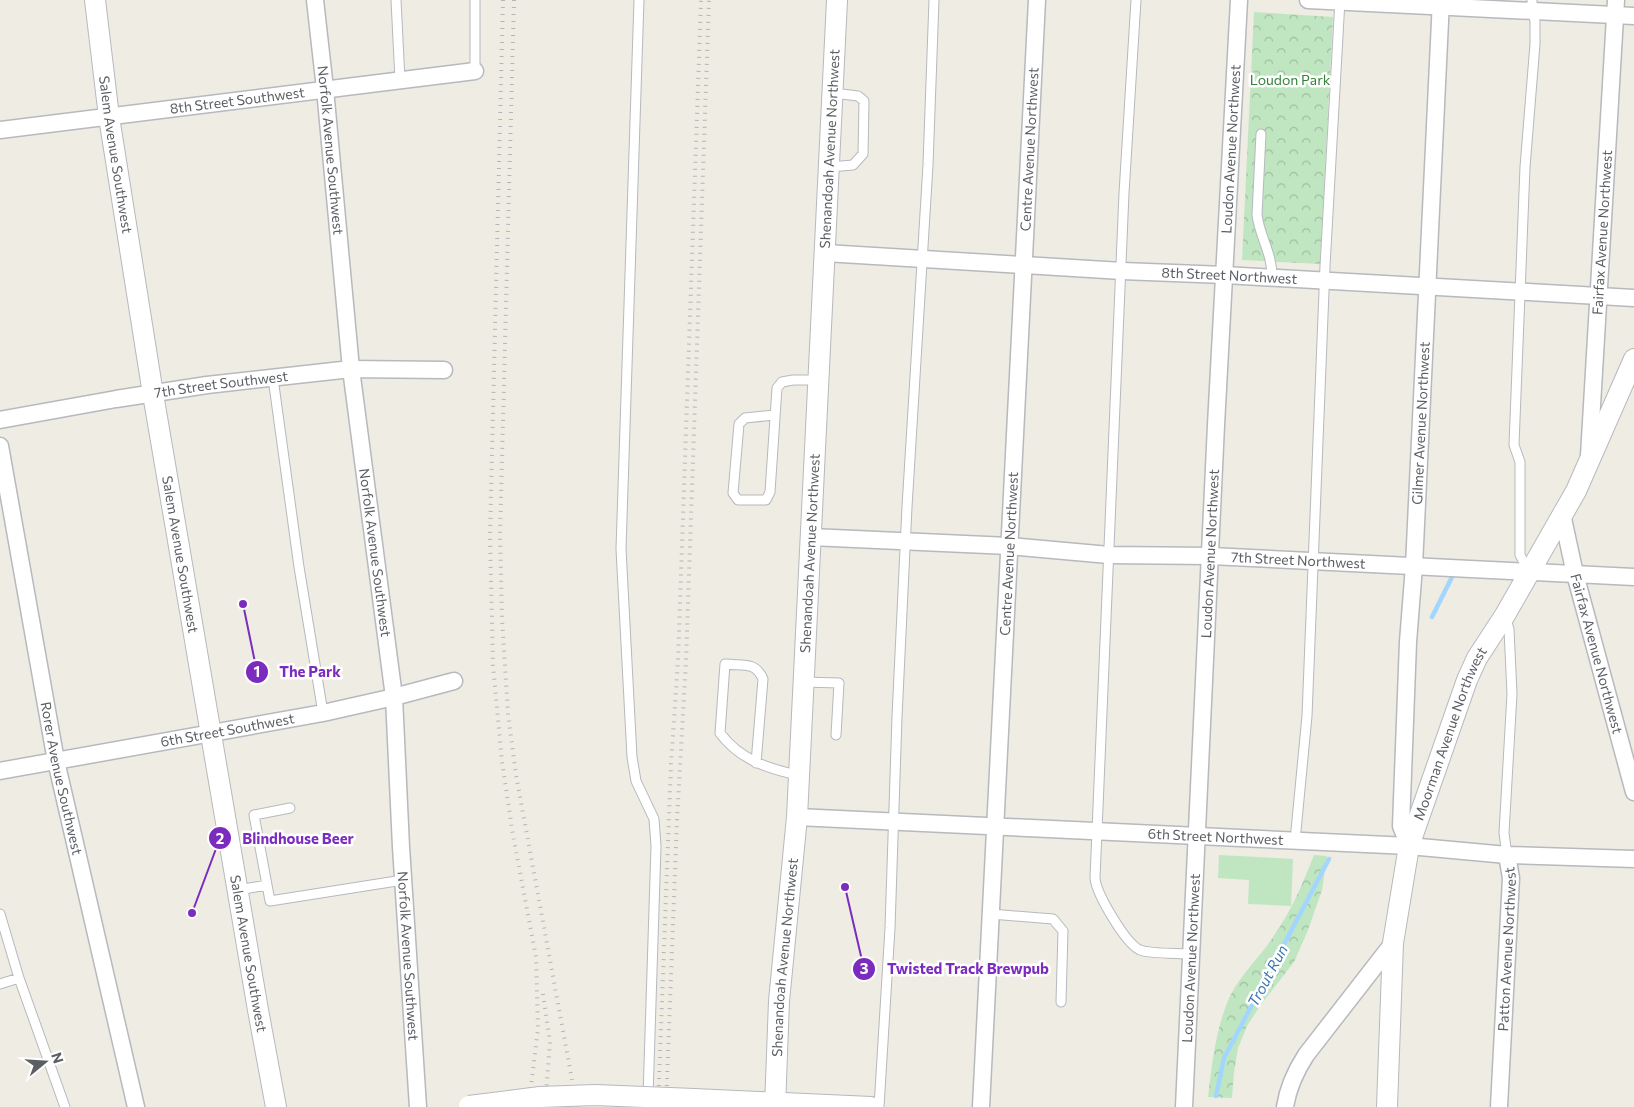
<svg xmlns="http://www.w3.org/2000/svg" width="1634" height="1107" font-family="Commissioner,sans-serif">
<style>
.forest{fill:url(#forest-crowns)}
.garden{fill:#bfe6c0}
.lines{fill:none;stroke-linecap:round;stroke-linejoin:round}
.stream{stroke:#a3d6ff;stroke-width:4.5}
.service-casing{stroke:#b6b9be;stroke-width:11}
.minor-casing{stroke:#b6b9be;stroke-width:19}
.tertiary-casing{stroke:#b6b9be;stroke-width:22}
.service{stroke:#fff;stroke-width:9}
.minor{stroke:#fff;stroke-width:16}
.tertiary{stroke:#fff;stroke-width:20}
.rail{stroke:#b4b5b5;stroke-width:4;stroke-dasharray:1 6;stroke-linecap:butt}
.tertiary-bridge-casing{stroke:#b6b9be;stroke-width:22;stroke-linecap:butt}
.tertiary-bridge{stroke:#fff;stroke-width:20}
.labels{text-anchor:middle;stroke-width:5;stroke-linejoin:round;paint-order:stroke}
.park-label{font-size:14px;fill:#338438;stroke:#fff}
.street-label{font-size:14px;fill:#5b5f64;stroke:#fff}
.water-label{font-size:15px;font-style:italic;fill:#3d76b3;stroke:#fff}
.leader{fill:none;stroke:#7b2cbf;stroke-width:2}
.callout-dot{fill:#7b2cbf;stroke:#fff;stroke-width:2}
.mark-label{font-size:15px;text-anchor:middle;font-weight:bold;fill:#fff}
.callout-label{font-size:15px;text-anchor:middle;font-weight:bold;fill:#7b2cbf;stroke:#fff;stroke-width:5;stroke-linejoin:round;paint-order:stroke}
</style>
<defs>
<pattern id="forest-crowns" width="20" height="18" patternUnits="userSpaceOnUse" patternTransform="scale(1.25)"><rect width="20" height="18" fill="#bfe6c0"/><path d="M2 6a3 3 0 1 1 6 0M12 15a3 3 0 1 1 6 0" fill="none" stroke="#9ebea0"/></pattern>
</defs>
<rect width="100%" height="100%" fill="#eeece3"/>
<path class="forest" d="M1254 12 1333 17 1320 264 1242 260Z
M1314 855 1327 856 1322 890 1308 930 1294 962 1260 1006 1247 1026 1238 1048 1234 1072 1232 1098 1208 1097C1212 1063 1216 1027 1230 996 1241 974 1260 957 1273 937 1292 910 1302 885 1314 855Z"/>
<path class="garden" d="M1219 855 1293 859 1291 906 1248 904 1249 880 1218 878Z"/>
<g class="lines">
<path class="stream" d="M1432 617 1452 577
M1216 1096 1224 1058 1329 859"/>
<g class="service-casing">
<path id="service" d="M396 0 400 80
M639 0 621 549 632 757 636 781 654 819 656 846 648 1097
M1136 0 1124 193 1095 878C1096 893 1125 943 1140 950 1150 954 1178 953 1191 954
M475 71V0
M1261 134 1257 215C1260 238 1272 252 1272 277
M829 167 853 165 863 154 864 101 858 96 833 93
M273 378 299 567 323 713
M775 415 745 418 739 424 733 493 738 500H766L770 492 777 388 782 382 793 380H819
M1529 572 1520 555V462L1514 445 1525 167 1535 44V21L1532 10V0
M1505 616 1509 629 1512 694 1504 833 1507 855
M803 682 839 683 836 735
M756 763 763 679C755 661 743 666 725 664L720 733C739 759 768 769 798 775
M1295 841 1307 716 1325 266 1340 0
M267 885 270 901 403 880
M238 890 267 885 254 815 290 808
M0 914 19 978 65 1107
M991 914 1053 919 1063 931 1061 1002
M0 984 19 978
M879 1107 890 928 897 717 907 507 928 165 934 0"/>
</g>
<g class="minor-casing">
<g id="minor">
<path id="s1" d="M315 0 325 89 351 369 394 697 401 847 418 1107"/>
<path d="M1308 0 1634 16"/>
<path id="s2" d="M0 130 475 71"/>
<path id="s3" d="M825 253 1122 271 1225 275 1634 298"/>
<path id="s4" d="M0 420 116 399 207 385 351 369 444 370"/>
<path id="s5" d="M0 446 56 761 136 1107"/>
<path id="s6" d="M1589 456 1616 0"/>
<path id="s7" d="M1562 514 1575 574 1634 792"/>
<path id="s8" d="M811 537 1009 546 1109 555 1211 556 1634 577"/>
<path id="s9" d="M0 771 323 713 394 697 454 681"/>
<path id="s10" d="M797 817 1409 846 1507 855 1634 859"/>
<path id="s11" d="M1409 846 1401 826 1408 642 1414 566 1441 0"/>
<path id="s12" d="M981 1107 1037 0"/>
<path id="s13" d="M1184 1107 1216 425 1239 0"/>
<path d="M1285 1107C1288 1087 1295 1072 1306 1055L1393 943"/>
<path id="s14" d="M1499 1107 1511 878 1507 855"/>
</g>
</g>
<g class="tertiary-casing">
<g id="tertiary">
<path id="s15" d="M95 0 109 117 153 394 258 1010 276 1107"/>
<path d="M694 1099 871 1107"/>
<path id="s16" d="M775 1107 779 1001 797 817 837 0"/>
<path id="s17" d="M1387 1107 1393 943 1409 846 1467 680 1477 658 1505 615 1576 491 1634 359"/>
</g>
</g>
<use href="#service" class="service"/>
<use href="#minor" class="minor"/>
<use href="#tertiary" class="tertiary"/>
<path class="rail" d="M503 0 490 536 493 665 502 762 513 835 536 957 538 1029 531 1086 524 1107
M514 0 500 535 502 618 508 714 516 775 577 1107
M543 994 550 1042 545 1107
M658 1107 671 764 678 661 701 0
M666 1107 677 820 686 661 709 0"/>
<g class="tertiary-bridge-casing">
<path id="tertiary-bridge" d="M469 1106 540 1097 595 1095 694 1099"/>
</g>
<use href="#tertiary-bridge" class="tertiary-bridge"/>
</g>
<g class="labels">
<g class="park-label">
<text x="1290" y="85">Loudon Park</text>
</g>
<g class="street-label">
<text dy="5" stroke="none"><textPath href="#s2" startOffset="239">8th Street Southwest</textPath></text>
<text dy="5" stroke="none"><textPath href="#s16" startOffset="960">Shenandoah Avenue Northwest</textPath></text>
<text dy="5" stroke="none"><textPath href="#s12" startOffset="959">Centre Avenue Northwest</textPath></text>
<text dy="5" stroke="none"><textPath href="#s13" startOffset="959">Loudon Avenue Northwest</textPath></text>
<text dy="5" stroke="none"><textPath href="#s1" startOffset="151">Norfolk Avenue Southwest</textPath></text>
<text dy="5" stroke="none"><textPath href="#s15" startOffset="156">Salem Avenue Southwest</textPath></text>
<text dy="5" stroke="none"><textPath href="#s6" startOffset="224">Fairfax Avenue Northwest</textPath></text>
<text dy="5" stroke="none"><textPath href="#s3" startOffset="405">8th Street Northwest</textPath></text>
<text dy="5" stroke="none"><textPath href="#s4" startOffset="224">7th Street Southwest</textPath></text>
<text dy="5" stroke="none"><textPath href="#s11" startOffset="425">Gilmer Avenue Northwest</textPath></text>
<text dy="5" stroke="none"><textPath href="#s1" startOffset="556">Norfolk Avenue Southwest</textPath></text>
<text dy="5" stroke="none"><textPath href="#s12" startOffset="554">Centre Avenue Northwest</textPath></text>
<text dy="5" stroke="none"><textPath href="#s13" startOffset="554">Loudon Avenue Northwest</textPath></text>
<text dy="5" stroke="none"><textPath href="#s15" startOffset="561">Salem Avenue Southwest</textPath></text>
<text dy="5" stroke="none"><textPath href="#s16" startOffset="555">Shenandoah Avenue Northwest</textPath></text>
<text dy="5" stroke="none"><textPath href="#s8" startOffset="488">7th Street Northwest</textPath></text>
<text dy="5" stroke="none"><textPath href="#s7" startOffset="144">Fairfax Avenue Northwest</textPath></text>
<text dy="5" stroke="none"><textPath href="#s9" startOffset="231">6th Street Southwest</textPath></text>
<text dy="5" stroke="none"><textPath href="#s17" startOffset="382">Moorman Avenue Northwest</textPath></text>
<text dy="5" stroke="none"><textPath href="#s5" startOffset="338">Rorer Avenue Southwest</textPath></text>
<text dy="5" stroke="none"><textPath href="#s10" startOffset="419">6th Street Northwest</textPath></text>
<text dy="5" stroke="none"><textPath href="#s14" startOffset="158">Patton Avenue Northwest</textPath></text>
<text dy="5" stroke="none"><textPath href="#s15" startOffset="966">Salem Avenue Southwest</textPath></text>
<text dy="5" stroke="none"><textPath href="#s1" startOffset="961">Norfolk Avenue Southwest</textPath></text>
<text dy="5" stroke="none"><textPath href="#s16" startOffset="150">Shenandoah Avenue Northwest</textPath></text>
<text dy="5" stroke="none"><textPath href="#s13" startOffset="149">Loudon Avenue Northwest</textPath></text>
</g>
<g class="water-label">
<text transform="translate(1268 976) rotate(-62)" y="5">Trout Run</text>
</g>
</g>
<path class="leader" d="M243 604L257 672M192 913L220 838M845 887L864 969"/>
<g class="callout-dot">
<circle cx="243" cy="604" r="5"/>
<circle cx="192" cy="913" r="5"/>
<circle cx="845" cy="887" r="5"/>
<circle cx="257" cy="672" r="12"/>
<circle cx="220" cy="838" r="12"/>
<circle cx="864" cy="969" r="12"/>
</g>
<g class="mark-label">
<text x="257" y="677">1</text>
<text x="220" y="844">2</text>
<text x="864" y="974">3</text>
</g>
<g class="callout-label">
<text x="310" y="677">The Park</text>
<text x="298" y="844">Blindhouse Beer</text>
<text x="968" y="974">Twisted Track Brewpub</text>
</g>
<g transform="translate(45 1062) rotate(72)" stroke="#ffffff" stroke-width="4" paint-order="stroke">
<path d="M0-4L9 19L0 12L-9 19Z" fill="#5b5f64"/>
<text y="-8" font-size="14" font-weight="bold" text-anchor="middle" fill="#5b5f64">N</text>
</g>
</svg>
